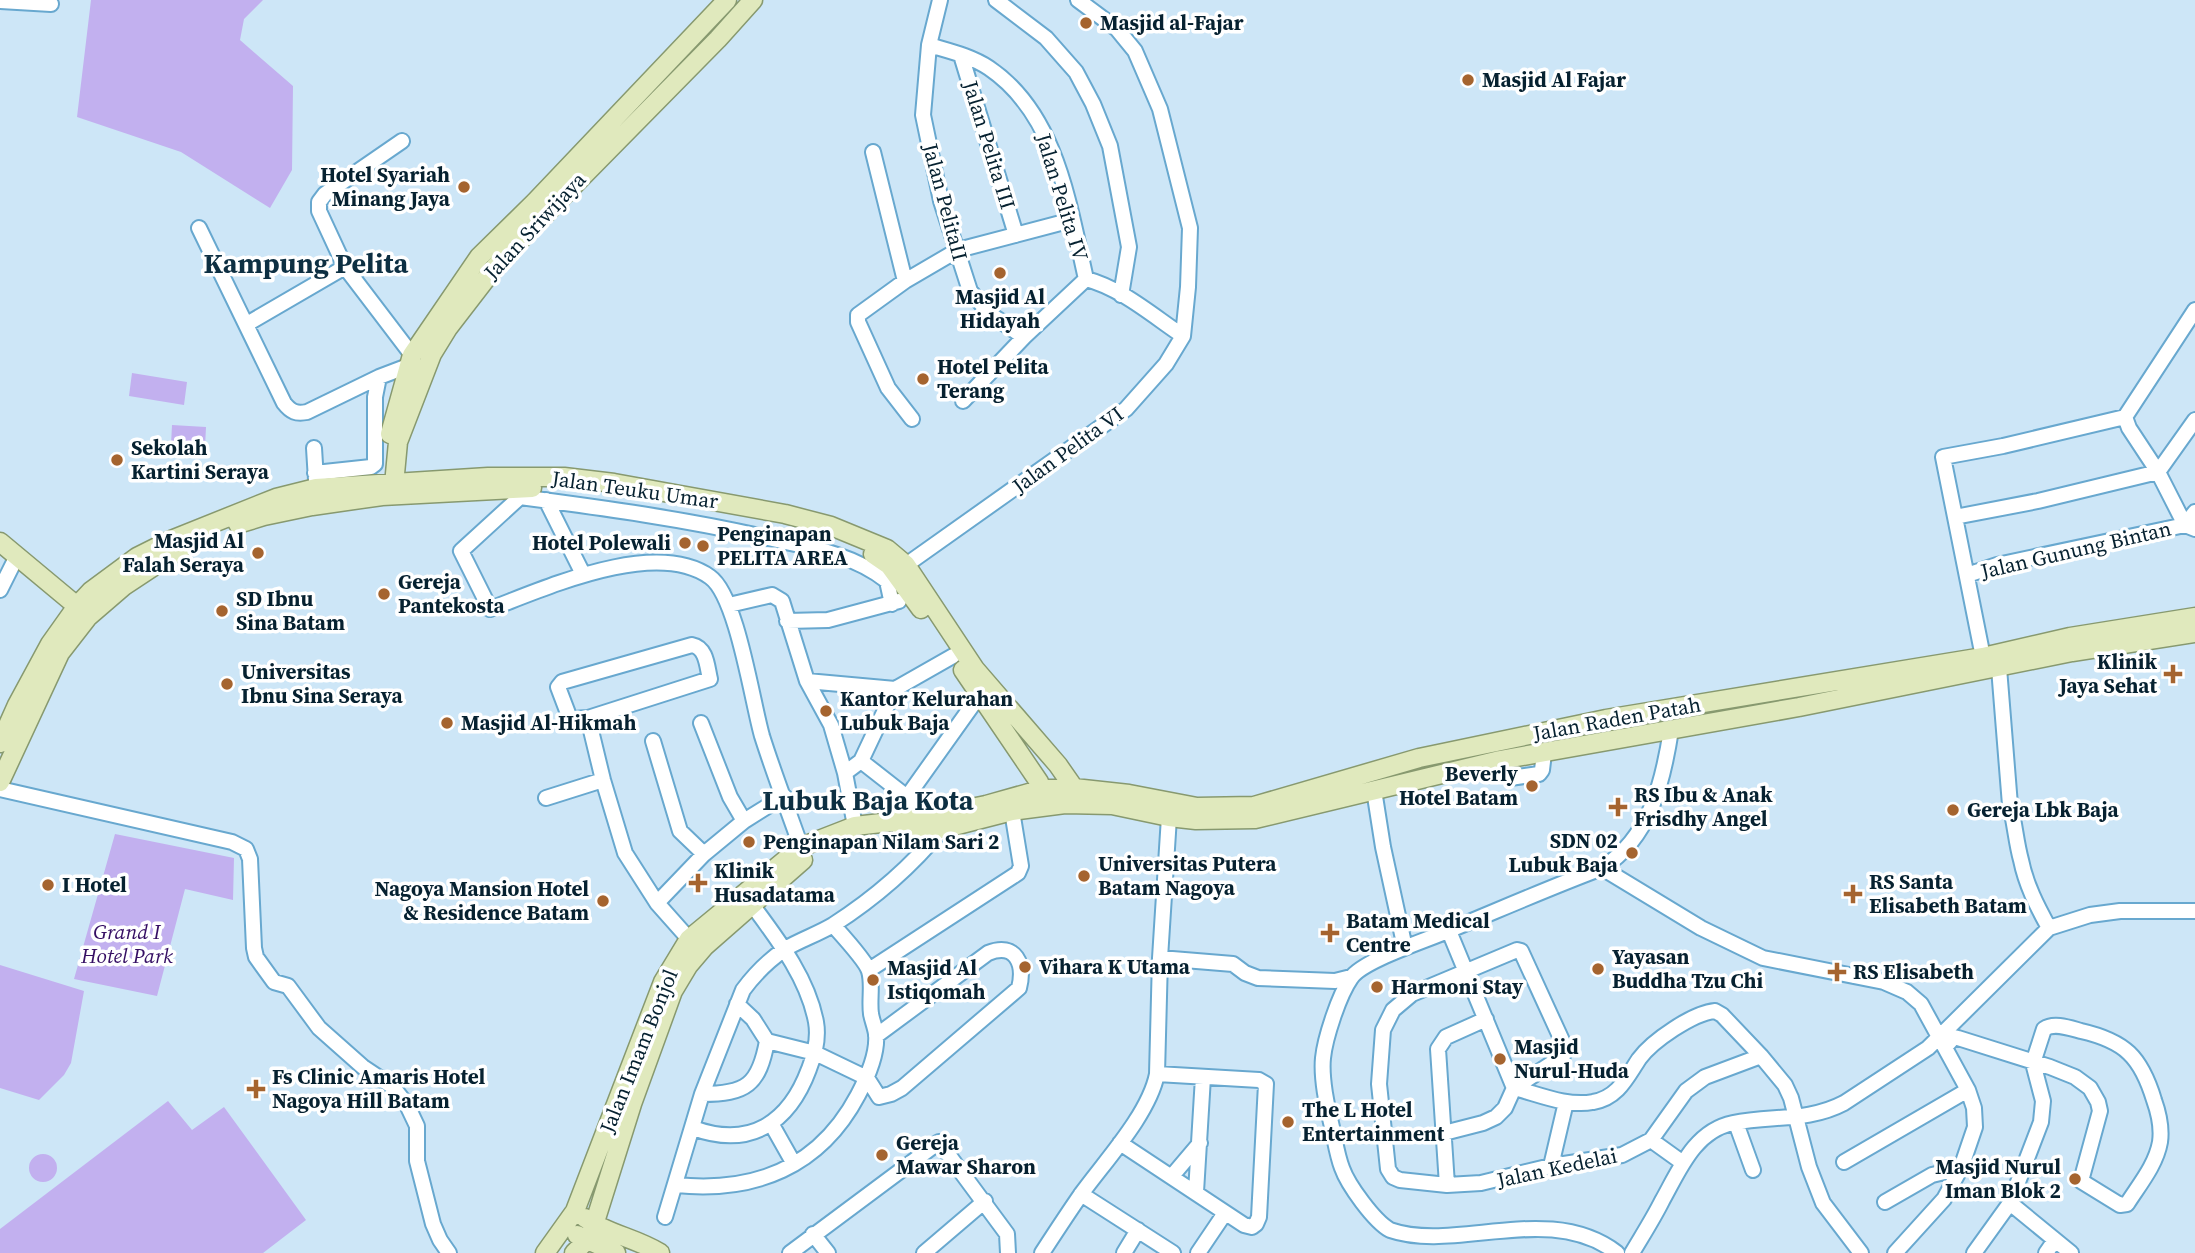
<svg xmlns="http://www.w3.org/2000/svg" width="2195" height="1253" font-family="'Source Serif 4',serif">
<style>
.green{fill:#c2b0ef}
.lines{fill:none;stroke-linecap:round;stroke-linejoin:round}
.minor-casing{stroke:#68a8cf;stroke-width:18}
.major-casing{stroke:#87996f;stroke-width:21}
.minor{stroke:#fff;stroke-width:14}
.major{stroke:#e0e9bd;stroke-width:18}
.poi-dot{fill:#a5642f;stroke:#fff;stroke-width:2.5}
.labels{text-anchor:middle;stroke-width:7;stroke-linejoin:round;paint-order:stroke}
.poi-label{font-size:21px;font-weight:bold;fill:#062130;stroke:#fff;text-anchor:start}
.street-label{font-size:21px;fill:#062130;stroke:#fff}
.park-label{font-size:21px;font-style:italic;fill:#350e63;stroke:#fff}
.district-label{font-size:28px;font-weight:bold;fill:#0d2f42;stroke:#fff}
</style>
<rect width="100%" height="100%" fill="#cde6f7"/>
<path class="green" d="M91 0H263L244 19 240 40 293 86 292 170 270 208 181 152 77 117Z
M132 373 187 382 184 405 129 396Z
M172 425 206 427 205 447 171 445Z
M115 834 234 858 233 900 185 889 157 996 74 979Z
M0 965 84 991 71 1063 64 1075 39 1100 0 1088Z
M168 1101 192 1130 224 1107 306 1220 263 1253H0V1229Z
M29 1168a14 14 0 1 1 28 0a14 14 0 1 1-28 0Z"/>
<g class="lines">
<g class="minor-casing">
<path id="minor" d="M940 0 929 45 923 115 941 201 970 291 990 314 1024 337
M996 0 1046 38 1076 72 1093 104 1110 146 1129 247 1121 295
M0 1 51 4
M929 45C949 51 971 56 989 68 1057 114 1069 205 1086 279
M961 55 1016 235
M402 141 325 194 319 202V211L345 267 412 355
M873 152 905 281
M199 228 284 403C291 412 296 414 307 412L379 377 408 366
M1086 279C1121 288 1153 316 1183 336
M247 324 345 267
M963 401 1024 337 1086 279
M2125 417 2129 428 2158 472 2185 525 2195 529
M912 419 888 388 858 322V315L905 281 958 250 1072 220
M314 448 316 480
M315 473 371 467 375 464V397L379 377
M523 489 520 497 461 551 490 609C546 588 655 538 710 577 737 596 752 701 762 736 774 774 788 810 801 847
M520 497C603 508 685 519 768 538 809 547 853 554 887 581L892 604
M546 500 583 574
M1955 517 2038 501 2158 472 2195 420
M906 565 1126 409 1166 364 1183 336 1188 287 1190 228 1160 109 1135 51 1117 29 1078 0
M1967 575 1997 565 2185 525 2195 512
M0 590 16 558
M729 605 772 595 782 601 807 681 831 725 845 773 855 826
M787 621 828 620 899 601
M692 645C707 648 707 667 710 679L588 718 573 719 569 716 558 687 562 682Z
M1983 657 1943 457 2003 446 2125 417 2195 310
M1999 668 2010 805C2015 824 2016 842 2021 860 2026 885 2037 906 2049 928
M807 681 895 689
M588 718 603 780 625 853 657 903 689 939
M701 723 730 797 744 821
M653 741 680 831 704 854
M1500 760 1510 778 1539 774 1542 770 1544 753
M861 761 907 797 916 819
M845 773 861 761 895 689 953 656
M0 789 232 842 246 849 250 859 254 948 256 957 274 982 288 986 319 1028 363 1067 393 1087 407 1105 417 1126V1161L433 1224 440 1240 449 1253
M1374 790 1383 847 1405 948
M907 797 979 696
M546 798 603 780
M1602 868 1701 928 1763 958 1884 982 1907 992 1921 1004 1968 1090 1974 1108 1975 1127 1961 1168 1944 1199 1895 1253
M657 903 704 854 744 821 784 796
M1449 931 1514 1088C1538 1094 1567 1107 1593 1102 1618 1098 1627 1077 1639 1059 1652 1041 1693 1013 1715 1011L1722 1015 1761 1056 1785 1085 1791 1098 1809 1167 1823 1203 1861 1253
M1160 958 1233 964 1245 973 1258 978 1335 981 1351 977
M869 970 1018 873 1021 866 1012 811
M767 1041 815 1053 867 1078 879 1097 891 1094 902 1088 1019 988C1025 964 1016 942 988 953L876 1036
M1946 1046 1954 1037 1958 1038 2050 1067 2075 1077 2090 1088 2098 1102 2100 1111 2081 1181 2120 1205 2127 1204C2139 1185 2156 1165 2160 1142 2162 1128 2159 1114 2154 1100 2141 1057 2125 1041 2081 1031 2070 1028 2054 1022 2044 1029L2033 1063
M702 1094C746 1094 759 1085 767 1041L753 1019 737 1004
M1736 1123 1753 1170
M772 1125 794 1164
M693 1128C750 1149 789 1123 809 1069 815 1054 819 1039 816 1022 808 979 779 941 753 906
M1444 1133 1483 1123 1496 1117 1505 1108 1514 1088 1563 1056 1565 1047 1521 951 1517 950 1412 994 1393 1010 1383 1030 1379 1084 1388 1169 1393 1177 1400 1180 1447 1185 1481 1183 1551 1166 1622 1155 1651 1140 1686 1091 1705 1077 1761 1056
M1651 1140 1683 1163
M1120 1143 1244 1225 1252 1227 1256 1224 1259 1217 1266 1084 1259 1080 1157 1074
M1844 1162 1968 1090
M1551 1166 1566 1102
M1172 1176 1200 1143
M676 1185C755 1193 820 1167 858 1095 867 1078 878 1054 876 1034 875 1027 872 1020 871 1014 869 1000 873 984 869 971 866 961 841 934 833 925
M1447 1185 1438 1049 1446 1037 1486 1019
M1196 1192 1203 1077
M1081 1194 1173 1253
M1885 1202 1932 1175 1961 1168
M2010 1203 2071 1253
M665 1217 702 1094 743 990C754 975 769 960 785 949 800 940 818 934 833 925 875 898 911 867 942 829
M813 1234 828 1253
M790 1253 939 1142 1007 1234 1008 1253
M924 1253 985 1201
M1042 1253C1055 1233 1068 1213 1082 1193 1106 1160 1149 1114 1157 1074L1160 958 1169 817
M1124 1253 1138 1230
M1198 1253 1225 1213
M1617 1253C1549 1201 1456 1253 1390 1230 1374 1221 1348 1185 1342 1168 1337 1155 1335 1140 1332 1127 1327 1108 1321 1077 1323 1058 1325 1038 1339 995 1351 978 1363 960 1428 940 1450 930 1501 909 1551 887 1602 868 1650 838 1663 782 1671 730
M1632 1253C1642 1236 1653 1219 1662 1201 1679 1171 1694 1131 1733 1123 1771 1115 1808 1122 1844 1103L1928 1048 2049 928 2090 915 2120 911H2195
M1974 1253 2010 1203 2041 1122 2043 1101 2033 1063
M2046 1253 2055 1240"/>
</g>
<g class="major-casing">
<path id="major" d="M390 434 412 355 479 257 535 202 727 0
M393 495 398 442 432 354 448 328 495 267 522 238 718 39 753 0
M238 524 264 516 312 506 382 496 532 488
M0 542 84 612
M873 554 889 565 921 609
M963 670 1039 782 1045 799
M0 743 17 705 50 644 77 606 91 591 137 557 171 540 276 498 316 488 488 477H564L614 483 785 514 831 526 887 549 906 565 975 669 1058 765 1074 788V795
M0 782 60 653 88 617 124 586 183 547 202 538
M902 831 942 829 1012 811 1065 804 1112 805 1169 817 1196 820 1255 819 1500 760 1799 707 2072 652 2195 633
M585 1218C607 1234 636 1238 660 1253
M577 1235 616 1253
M545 1253 575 1211 663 982 689 939 801 847 855 826 916 819 986 805 1043 789 1074 788 1129 794 1197 807 1254 806 1419 758 1606 719 1983 657 2070 637 2195 617
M574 1253 586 1241 594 1225 632 1104 673 991 688 966 705 946 803 860"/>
</g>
<use href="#minor" class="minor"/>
<use href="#major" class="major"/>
</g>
<g class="poi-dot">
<circle cx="1086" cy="23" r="7"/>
<circle cx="1468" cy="80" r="7"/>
<circle cx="464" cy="187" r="7"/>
<circle cx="1000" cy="273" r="7"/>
<circle cx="923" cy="379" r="7"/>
<circle cx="117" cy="460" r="7"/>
<circle cx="685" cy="543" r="7"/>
<circle cx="703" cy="546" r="7"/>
<circle cx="258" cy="553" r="7"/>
<circle cx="384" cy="594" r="7"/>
<circle cx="222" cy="611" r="7"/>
<path d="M2169.5 663.5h7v7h7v7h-7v7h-7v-7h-7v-7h7z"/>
<circle cx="227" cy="684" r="7"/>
<circle cx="826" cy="711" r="7"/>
<circle cx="447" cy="723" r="7"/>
<circle cx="1532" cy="786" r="7"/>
<path d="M1614.5 796.5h7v7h7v7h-7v7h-7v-7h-7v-7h7z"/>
<circle cx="1953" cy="810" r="7"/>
<circle cx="749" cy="842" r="7"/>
<circle cx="1632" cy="853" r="7"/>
<circle cx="1084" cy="876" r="7"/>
<path d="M694.5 872.5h7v7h7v7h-7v7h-7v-7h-7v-7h7z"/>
<circle cx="48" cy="885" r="7"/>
<path d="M1849.5 883.5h7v7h7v7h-7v7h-7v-7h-7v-7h7z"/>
<circle cx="603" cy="901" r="7"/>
<path d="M1326.5 922.5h7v7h7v7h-7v7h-7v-7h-7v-7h7z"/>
<circle cx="1025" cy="967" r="7"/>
<circle cx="1598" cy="969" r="7"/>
<path d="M1833.5 961.5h7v7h7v7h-7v7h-7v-7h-7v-7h7z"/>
<circle cx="873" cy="980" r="7"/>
<circle cx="1377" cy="987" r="7"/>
<circle cx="1500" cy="1059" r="7"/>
<path d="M252.5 1078.5h7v7h7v7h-7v7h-7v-7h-7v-7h7z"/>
<circle cx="1288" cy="1122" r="7"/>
<circle cx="882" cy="1155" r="7"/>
<circle cx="2075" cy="1179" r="7"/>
</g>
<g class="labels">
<g class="poi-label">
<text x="1100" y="30">Masjid al-Fajar</text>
<text x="1482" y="87">Masjid Al Fajar</text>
<text x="450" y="182" text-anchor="end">Hotel Syariah<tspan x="450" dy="24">Minang Jaya</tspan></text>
<text x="1000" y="304" text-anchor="middle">Masjid Al<tspan x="1000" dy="24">Hidayah</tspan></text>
<text x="937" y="374">Hotel Pelita<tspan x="937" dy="24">Terang</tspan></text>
<text x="131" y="455">Sekolah<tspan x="131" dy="24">Kartini Seraya</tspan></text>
<text x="717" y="541">Penginapan<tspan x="717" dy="24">PELITA AREA</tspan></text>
<text x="244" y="548" text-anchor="end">Masjid Al<tspan x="244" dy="24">Falah Seraya</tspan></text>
<text x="671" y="550" text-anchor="end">Hotel Polewali</text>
<text x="398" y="589">Gereja<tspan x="398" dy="24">Pantekosta</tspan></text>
<text x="236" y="606">SD Ibnu<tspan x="236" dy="24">Sina Batam</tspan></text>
<text x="2157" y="669" text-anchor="end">Klinik<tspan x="2157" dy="24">Jaya Sehat</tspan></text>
<text x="241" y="679">Universitas<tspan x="241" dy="24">Ibnu Sina Seraya</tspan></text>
<text x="840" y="706">Kantor Kelurahan<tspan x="840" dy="24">Lubuk Baja</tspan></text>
<text x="461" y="730">Masjid Al-Hikmah</text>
<text x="1518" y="781" text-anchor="end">Beverly<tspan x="1518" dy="24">Hotel Batam</tspan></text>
<text x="1634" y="802">RS Ibu &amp; Anak<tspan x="1634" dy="24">Frisdhy Angel</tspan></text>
<text x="1967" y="817">Gereja Lbk Baja</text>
<text x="1618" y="848" text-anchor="end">SDN 02<tspan x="1618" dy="24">Lubuk Baja</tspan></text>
<text x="763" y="849">Penginapan Nilam Sari 2</text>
<text x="1098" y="871">Universitas Putera<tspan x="1098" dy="24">Batam Nagoya</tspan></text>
<text x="714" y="878">Klinik<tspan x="714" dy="24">Husadatama</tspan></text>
<text x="1869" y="889">RS Santa<tspan x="1869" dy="24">Elisabeth Batam</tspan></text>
<text x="62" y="892">I Hotel</text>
<text x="589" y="896" text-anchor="end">Nagoya Mansion Hotel<tspan x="589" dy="24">&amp; Residence Batam</tspan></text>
<text x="1346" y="928">Batam Medical<tspan x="1346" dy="24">Centre</tspan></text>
<text x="1612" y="964">Yayasan<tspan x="1612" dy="24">Buddha Tzu Chi</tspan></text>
<text x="1039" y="974">Vihara K Utama</text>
<text x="887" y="975">Masjid Al<tspan x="887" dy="24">Istiqomah</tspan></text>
<text x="1853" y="979">RS Elisabeth</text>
<text x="1391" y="994">Harmoni Stay</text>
<text x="1514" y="1054">Masjid<tspan x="1514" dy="24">Nurul-Huda</tspan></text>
<text x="272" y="1084">Fs Clinic Amaris Hotel<tspan x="272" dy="24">Nagoya Hill Batam</tspan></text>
<text x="1302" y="1117">The L Hotel<tspan x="1302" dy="24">Entertainment</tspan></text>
<text x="896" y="1150">Gereja<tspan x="896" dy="24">Mawar Sharon</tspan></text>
<text x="2061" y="1174" text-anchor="end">Masjid Nurul<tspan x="2061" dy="24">Iman Blok 2</tspan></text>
</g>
<g class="street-label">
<text transform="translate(989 145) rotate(73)" y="7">Jalan Pelita III</text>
<text transform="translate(1062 197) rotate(73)" y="7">Jalan Pelita IV</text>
<text transform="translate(945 202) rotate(75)" y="7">Jalan PelitaII</text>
<text transform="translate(535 226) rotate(-47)" y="7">Jalan Sriwijaya</text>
<text transform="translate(1068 450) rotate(-36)" y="7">Jalan Pelita VI</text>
<text transform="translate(635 490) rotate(8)" y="7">Jalan Teuku Umar</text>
<text transform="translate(2076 550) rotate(-13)" y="7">Jalan Gunung Bintan</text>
<text transform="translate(1617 719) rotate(-10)" y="7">Jalan Raden Patah</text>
<text transform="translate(639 1051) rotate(-68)" y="7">Jalan Imam Bonjol</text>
<text transform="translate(1557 1168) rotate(-12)" y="7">Jalan Kedelai</text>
</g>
<g class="park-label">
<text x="127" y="939">Grand I<tspan x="127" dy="24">Hotel Park</tspan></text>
</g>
<g class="district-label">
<text x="306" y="273">Kampung Pelita</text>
<text x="868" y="810">Lubuk Baja Kota</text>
</g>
</g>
</svg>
